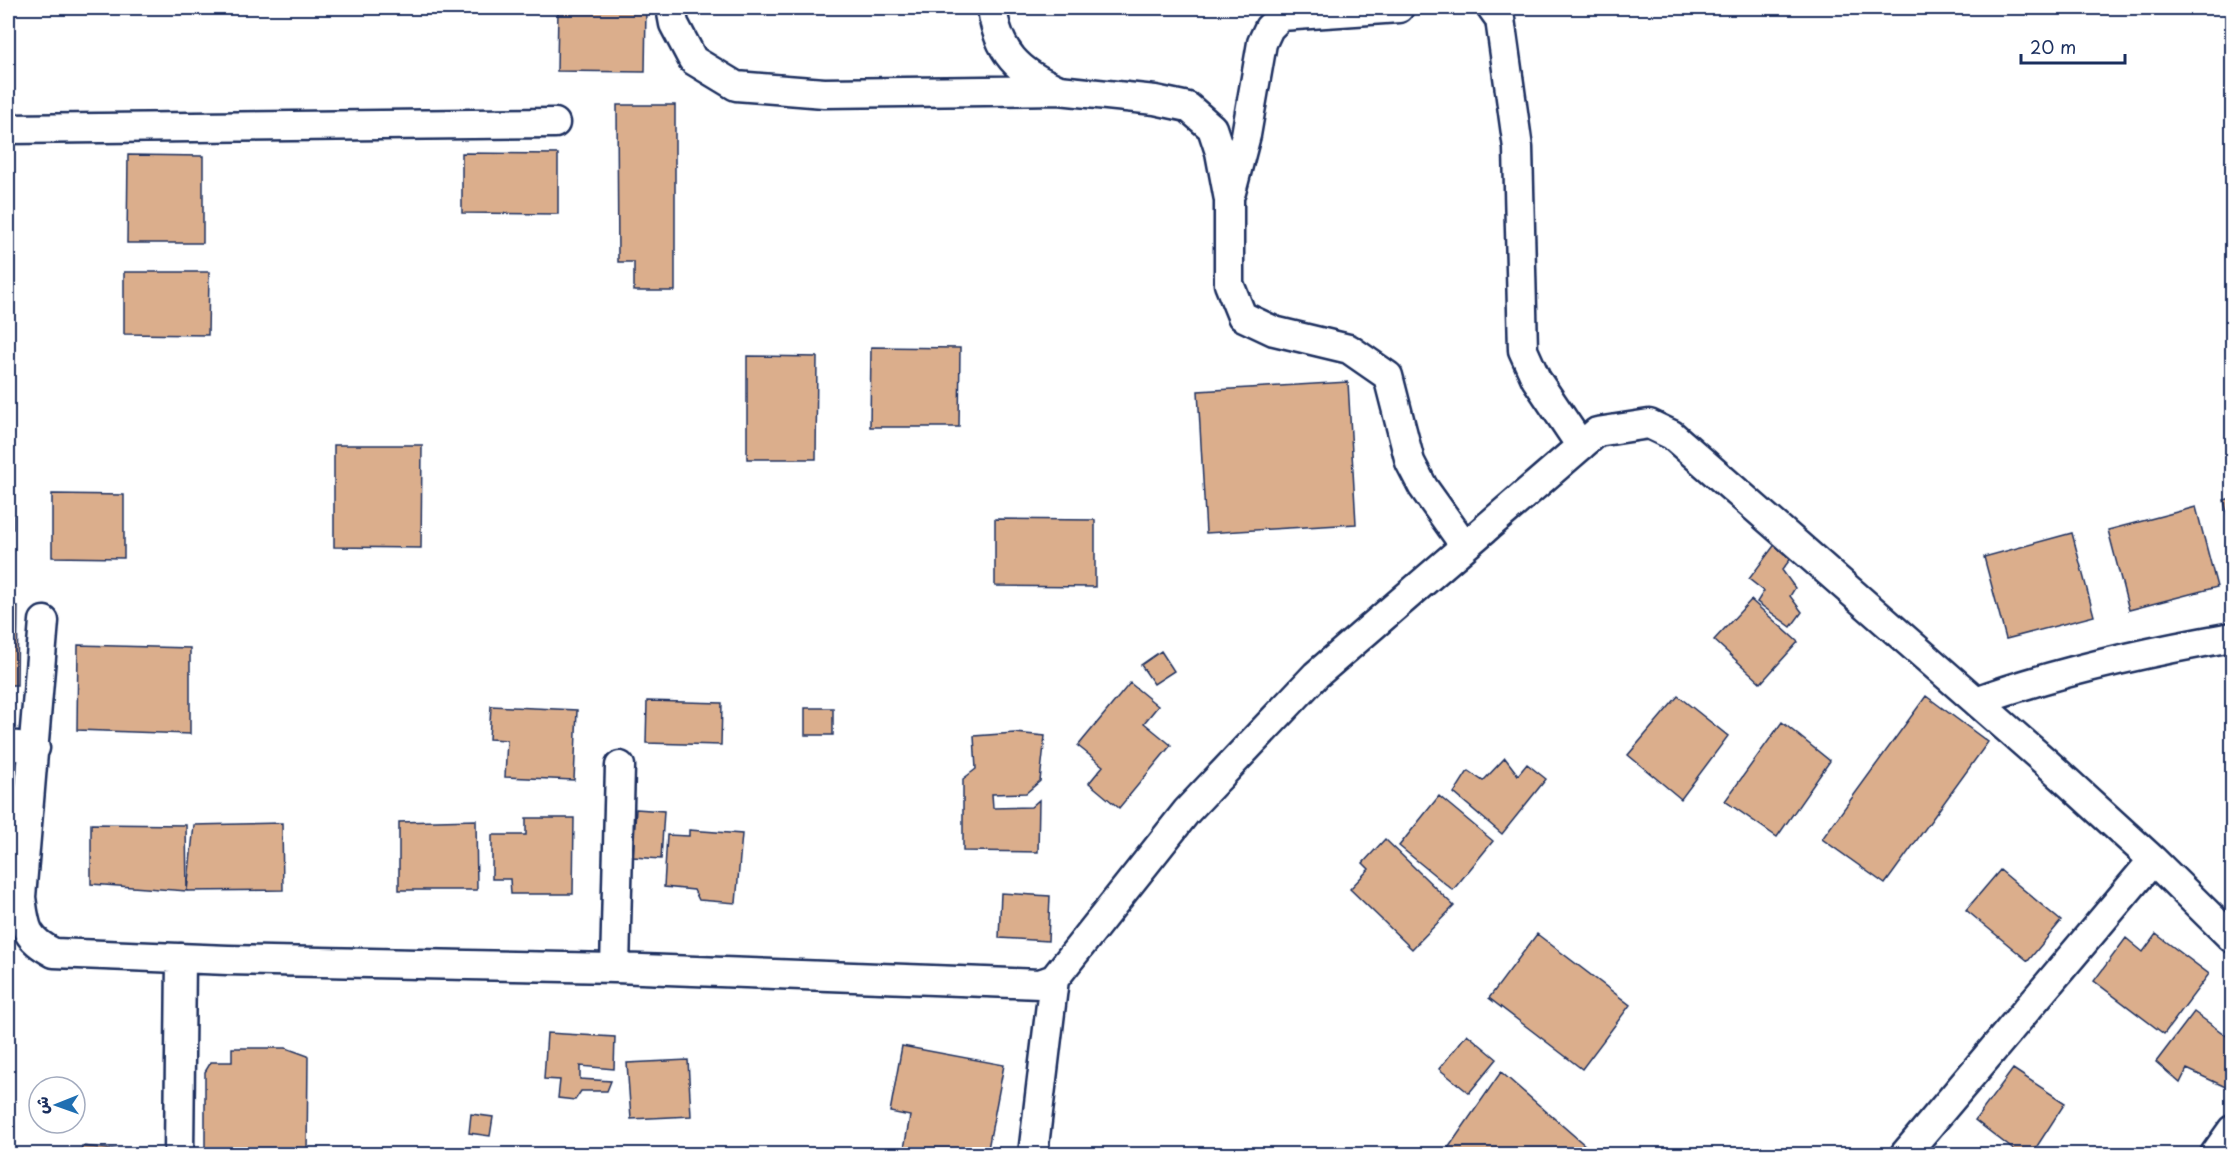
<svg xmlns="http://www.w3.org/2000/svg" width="2240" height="1162" font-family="'Playpen Sans','Playpen Sans Arabic',sans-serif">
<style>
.building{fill:#dbae8c;stroke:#1b2f5e;stroke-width:1.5}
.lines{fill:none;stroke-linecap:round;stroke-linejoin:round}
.minor-casing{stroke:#1b2f5e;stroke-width:33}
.minor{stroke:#fff;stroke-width:28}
</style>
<rect width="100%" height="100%" fill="#fff"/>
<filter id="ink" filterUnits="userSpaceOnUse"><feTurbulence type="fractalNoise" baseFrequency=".0167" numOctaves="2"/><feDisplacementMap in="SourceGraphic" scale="12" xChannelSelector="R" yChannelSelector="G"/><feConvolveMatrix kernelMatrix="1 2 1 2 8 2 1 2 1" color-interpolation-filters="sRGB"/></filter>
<g filter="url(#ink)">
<path class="building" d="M558 8H646L645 72 557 71Z
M617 105H675V291H634V262H618Z
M462 153 558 154V214L462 213Z
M128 155 203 156V243H127Z
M124 272H209L208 335 124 334Z
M871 347 960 348 959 427H870Z
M747 356 817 357 816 459H747Z
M1348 382 1356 524 1206 533 1198 391Z
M334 445H422L421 548 334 547Z
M52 494 124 495V558L52 557Z
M2232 498V535L2224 500Z
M8 506H13V529H8Z
M2196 507 2217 587 2129 610 2108 530Z
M995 519 1095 520V587L995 586Z
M2072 533 2094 616 2006 639 1984 557Z
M1779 539 1796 552 1782 570 1795 588 1790 596 1802 612 1791 627 1757 602 1764 591 1749 579Z
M1751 600 1798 642 1761 683 1714 640Z
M8 606H18L17 685H8Z
M78 645 190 648V734L77 730Z
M1161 651 1174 671 1154 684 1141 665Z
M1130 683 1158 706 1144 723 1171 745 1119 808 1089 783 1103 766 1078 746Z
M1678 696 1728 736 1681 799 1628 755Z
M1926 696 1988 742 1885 884 1822 839Z
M647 701 722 703 721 745 646 743Z
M491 706 577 710 574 780 505 777 507 740 489 739Z
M805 708H833V735H805Z
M1782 722 1830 761 1777 837 1725 801Z
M1015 733 1045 736 1040 781 1026 793 992 794 993 808 1031 807 1039 800 1038 852 963 851V779L976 769 974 736Z
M1505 758 1518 775 1527 764 1546 779 1502 834 1454 793 1468 771 1483 781Z
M1439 796 1493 841 1453 890 1399 846Z
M636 809 664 811 661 859 633 857Z
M526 818H574L573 894H511L510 879H492V835H526Z
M476 820 477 890H399V822Z
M282 823 283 890 187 891 194 825Z
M91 824 186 825 187 891 91 884Z
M689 830 742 834 736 903 699 900 694 890 664 887 667 835 689 836Z
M1385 839 1454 906 1412 949 1350 889 1369 869 1363 863Z
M2000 870 2061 921 2028 961 1966 910Z
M1001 893 1050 896 1048 941 999 938Z
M1537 934 1630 1005 1582 1069 1489 998Z
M2156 934 2209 974 2164 1034 2094 981 2126 938 2143 952Z
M2194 1012 2232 1040V1090L2187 1069 2180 1083 2156 1062Z
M547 1033 615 1037 614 1069 580 1066V1079L611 1081 607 1091H581L575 1100 558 1098 560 1080 544 1079Z
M1467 1034 1497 1059 1469 1093 1439 1069Z
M902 1046 1004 1065 987 1154H903L910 1116 890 1112Z
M232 1048H286L308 1056 307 1154H205V1072L211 1062H232Z
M688 1060 691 1116 631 1119 627 1063Z
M2013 1069 2065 1103 2032 1154H2019L1975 1120Z
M1501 1072 1595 1154H1444Z
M471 1114 493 1117 490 1136 469 1133Z
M82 1146 146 1153V1154H81Z
M8 1149 60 1153V1154H8Z"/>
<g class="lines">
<g class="minor-casing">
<path id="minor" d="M671 8 674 24 693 60 736 86 824 93 1059 90 1155 100 1188 107 1212 128 1220 152 1229 200V284L1242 316 1274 331 1349 349 1388 376 1410 462 1423 487 1465 546
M992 8C998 52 1018 72 1057 89
M1492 8 1500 19 1518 148 1523 350 1536 379 1581 446
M8 129 555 123
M1231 192 1246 135 1262 43 1269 28 1281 16 1399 8
M44 621 21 897C25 928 25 938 54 953L228 960 615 968 1040 984 1054 979 1187 811 1316 675 1597 432 1649 424 1672 435 2048 764 2153 860 2232 938
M1976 701C2059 671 2146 652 2232 637
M8 745 35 748
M615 968 620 766
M179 1154 181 958
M1033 1154 1054 979
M1905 1154 2153 860
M2215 1154 2232 1130"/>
</g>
<use href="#minor" class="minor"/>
</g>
</g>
<rect width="2240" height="1162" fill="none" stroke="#fff" stroke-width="30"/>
<rect x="15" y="15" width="2210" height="1132" fill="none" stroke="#1b2f5e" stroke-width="2" filter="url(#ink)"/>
<g transform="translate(57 1105) rotate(269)"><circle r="28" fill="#ffffff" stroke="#a4acbf" stroke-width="1.5"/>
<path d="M0-4.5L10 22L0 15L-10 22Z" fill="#1f6fb2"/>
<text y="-9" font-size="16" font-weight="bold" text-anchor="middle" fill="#1b2f5e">ش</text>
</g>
<path d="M2021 54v9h104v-9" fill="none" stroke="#1b2f5e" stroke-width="3"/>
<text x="2030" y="54" font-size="18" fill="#1b2f5e" stroke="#ffffff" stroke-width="4.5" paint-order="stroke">20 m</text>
</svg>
